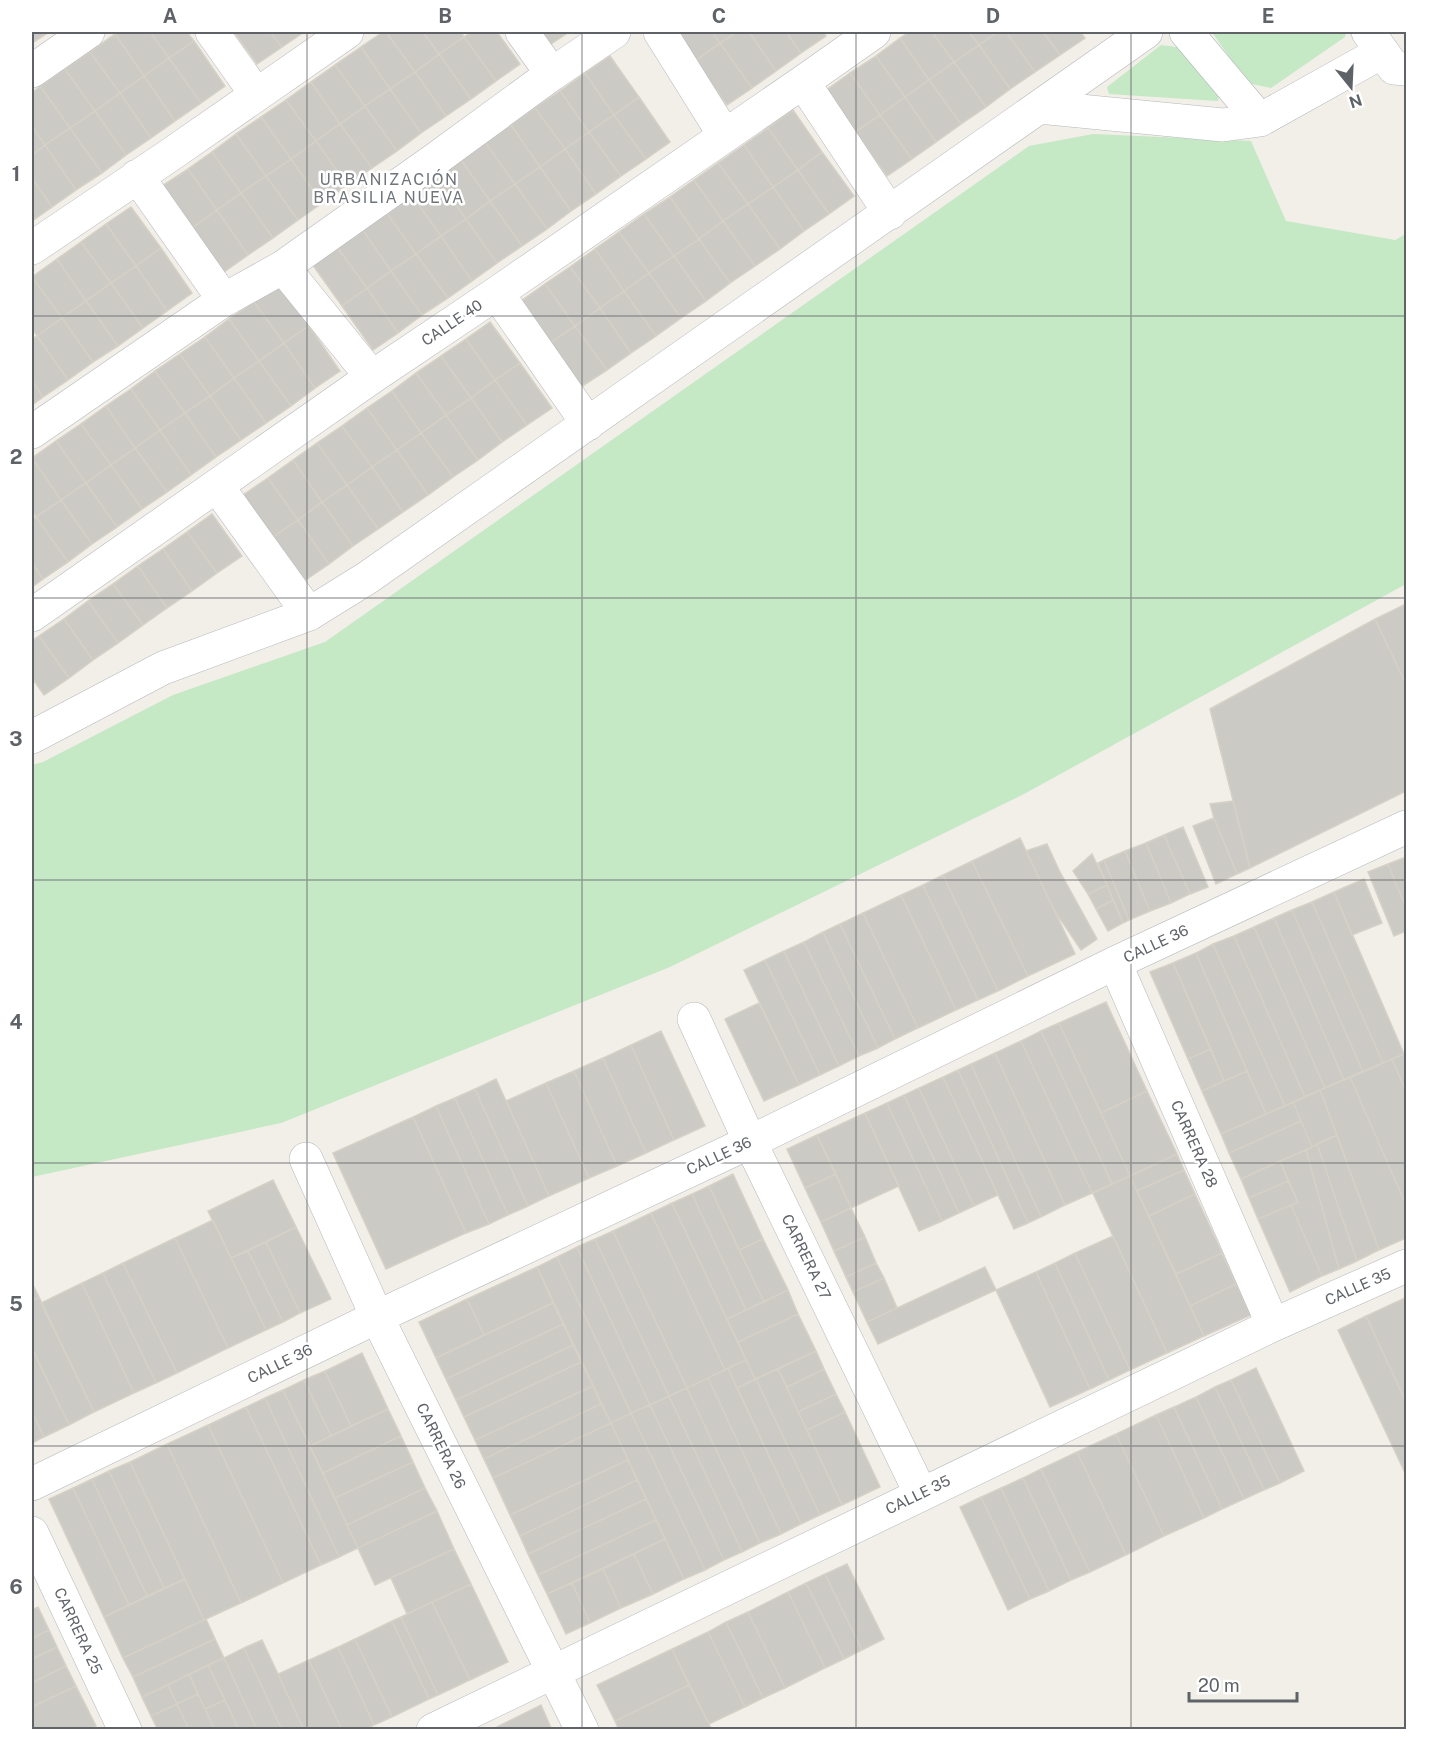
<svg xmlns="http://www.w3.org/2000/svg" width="1438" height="1761" font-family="'Public Sans',sans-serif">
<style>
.green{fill:#c5e8c5}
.building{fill:#cccac5;stroke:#d6d1c6;stroke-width:1.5}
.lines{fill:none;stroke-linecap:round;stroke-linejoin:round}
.street-casing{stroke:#b5b8bc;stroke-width:34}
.street{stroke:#fff;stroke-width:33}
.grid{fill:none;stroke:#5f6368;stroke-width:1.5;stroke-opacity:0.55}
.labels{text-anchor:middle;stroke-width:5;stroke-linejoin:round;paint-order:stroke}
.street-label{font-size:15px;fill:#5f6368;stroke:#fff}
.neighbourhood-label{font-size:16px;letter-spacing:1.5px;fill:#70757a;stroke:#fff}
.neatline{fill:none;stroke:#5f6368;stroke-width:2}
.grid-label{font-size:20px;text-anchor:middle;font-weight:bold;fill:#5f6368}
</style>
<rect width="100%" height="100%" fill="#f1efe8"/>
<path class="green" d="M1212 32H1346L1345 37 1271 88 1247 83Z
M1161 45 1184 48 1220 92 1218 101 1109 94 1107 87Z
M1093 134 1251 141 1286 221 1395 240 1406 234V584L1024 794 670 967 281 1123 32 1177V765L43 762 173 695 325 642 1029 146Z"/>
<path class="building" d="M32 32H49L32 43Z
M119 32H150L169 58 144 76 115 34Z
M150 32H187L194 41 169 58Z
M234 32H270L282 47 257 64Z
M270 32H304L282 47Z
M383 32H386L415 72 390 89 361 47Z
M386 32H423L439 54 415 72Z
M423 32H461L464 37 439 54Z
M472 32H497L520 64 496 81 464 37Z
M543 32H569L551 44Z
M675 32H712L720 43 695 61Z
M712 32H737L720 43Z
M737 32H749L776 71 752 88 720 43Z
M749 32H786L801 53 776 71Z
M786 32H823L826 36 801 53Z
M910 32H932L954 62 929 80 900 38Z
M932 32H969L979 45 954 62Z
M969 32H998L979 45Z
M998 32H1006L1035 72 1010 89 979 45Z
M1006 32H1043L1060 55 1035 72Z
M1043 32H1080L1085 38 1060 55Z
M115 34 144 76 120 93 90 52Z
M464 37 496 81 471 99 439 54Z
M900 38 929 80 905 97 876 56Z
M194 41 225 86 201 103 169 58Z
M720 43 752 88 727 105 695 61Z
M979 45 1010 89 986 107 954 62Z
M361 47 390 89 365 106 335 65Z
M90 52 120 93 95 111 65 69Z
M439 54 471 99 446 116 415 72Z
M610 56 639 97 614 115 585 73Z
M876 56 905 97 880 115 850 73Z
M169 58 201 103 175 121 144 76Z
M954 62 986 107 961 124 929 80Z
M335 65 365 106 340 124 311 82Z
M65 69 95 111 70 128 40 86Z
M415 72 446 116 421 133 390 89Z
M585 73 614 115 589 132 560 91Z
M850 73 880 115 855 132 825 91Z
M144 76 175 121 151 138 120 93Z
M929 80 961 124 936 142 905 97Z
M311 82 340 124 316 141 286 100Z
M40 86 70 128 45 145 32 126V93Z
M390 89 421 133 397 151 365 106Z
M560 91 589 132 565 149 535 108Z
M120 93 151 138 126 155 95 111Z
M639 97 670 142 646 159 614 115Z
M905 97 936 142 912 159 880 115Z
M286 100 316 141 291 159 261 117Z
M365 106 397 151 372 168 340 124Z
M535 108 565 149 540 167 511 125Z
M793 110 822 152 798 170 768 128Z
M95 111 126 155 102 173 70 128Z
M614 115 646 159 621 176 589 132Z
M880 115 912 159 887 176 855 132Z
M261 117 291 159 266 176 236 134Z
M340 124 372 168 347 185 316 141Z
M511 125 540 167 515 184 485 142Z
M32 126 45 145 32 155Z
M70 128 102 173 76 190 45 145Z
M768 128 798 170 773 187 744 145Z
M589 132 621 176 596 194 565 149Z
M236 134 266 176 241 193 212 152Z
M316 141 347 185 322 203 291 159Z
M485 142 515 184 490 201 461 160Z
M45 145 76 190 52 207 32 178V155Z
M744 145 773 187 748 204 718 163Z
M565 149 596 194 571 211 540 167Z
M212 152 241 193 217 210 188 169Z
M822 152 854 196 829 214 798 170Z
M291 159 322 203 298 220 266 176Z
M461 160 490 201 466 219 436 177Z
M718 163 748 204 723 221 694 180Z
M540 167 571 211 547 229 515 184Z
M188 169 217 210 192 228 162 186Z
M798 170 829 214 804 231 773 187Z
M266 176 298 220 273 238 241 193Z
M436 177 466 219 441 236 411 194Z
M32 178 52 207 32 221Z
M694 180 723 221 699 239 670 197Z
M515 184 547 229 522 246 490 201Z
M773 187 804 231 780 249 748 204Z
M241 193 273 238 248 255 217 210Z
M411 194 441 236 416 254 386 212Z
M670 197 699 239 674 256 644 214Z
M490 201 522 246 497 263 466 219Z
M748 204 780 249 755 266 723 221Z
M131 207 161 248 136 266 106 224Z
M217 210 248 255 224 272 192 228Z
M386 212 416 254 391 271 362 229Z
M644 214 674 256 649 273 619 232Z
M466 219 497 263 472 281 441 236Z
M723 221 755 266 730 283 699 239Z
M106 224 136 266 111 283 81 242Z
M362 229 391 271 367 288 337 247Z
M619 232 649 273 624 291 595 249Z
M441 236 472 281 448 298 416 254Z
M699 239 730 283 706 301 674 256Z
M81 242 111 283 86 301 57 259Z
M337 247 367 288 342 306 312 264Z
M161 248 192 293 167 311 136 266Z
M595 249 624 291 600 308 570 267Z
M416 254 448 298 422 315 391 271Z
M674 256 706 301 681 318 649 273Z
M57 259 86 301 62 318 32 277Z
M136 266 167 311 143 328 111 283Z
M570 267 600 308 575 326 545 284Z
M391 271 422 315 398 333 367 288Z
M649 273 681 318 656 336 624 291Z
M32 277 62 318 37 336 32 328Z
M111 283 143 328 118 346 86 301Z
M279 284 309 326 284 343 254 302Z
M545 284 575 326 550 343 521 301Z
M367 288 398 333 373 350 342 306Z
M624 291 656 336 631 353 600 308Z
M86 301 118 346 93 362 62 318Z
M254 302 284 343 259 361 229 319Z
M600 308 631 353 607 370 575 326Z
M62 318 93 362 68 380 37 336Z
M229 319 259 361 234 378 205 337Z
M490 322 520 363 495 380 466 339Z
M309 326 340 371 315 388 284 343Z
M575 326 607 370 581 387 550 343Z
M37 336 68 380 43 397 32 380V339Z
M205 337 234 378 210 396 180 354Z
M466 339 495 380 471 398 441 356Z
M284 343 315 388 291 406 259 361Z
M180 354 210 396 185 413 155 371Z
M441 356 471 398 446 415 416 373Z
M259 361 291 406 266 423 234 378Z
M520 363 552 408 527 425 495 380Z
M155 371 185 413 160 430 131 389Z
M416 373 446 415 421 433 392 391Z
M234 378 266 423 241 440 210 396Z
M32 380 43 397 32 405Z
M495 380 527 425 502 442 471 398Z
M131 389 160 430 135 448 106 406Z
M392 391 421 433 397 450 367 408Z
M210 396 241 440 216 457 185 413Z
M471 398 502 442 478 460 446 415Z
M106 406 135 448 111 465 81 424Z
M367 408 397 450 372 467 342 426Z
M185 413 216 457 191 475 160 430Z
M446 415 478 460 453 477 421 433Z
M81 424 111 465 86 483 56 441Z
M342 426 372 467 347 485 317 443Z
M160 430 191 475 167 492 135 448Z
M421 433 453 477 428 495 397 450Z
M56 441 86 483 61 500 32 458Z
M317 443 347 485 322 502 293 460Z
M135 448 167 492 142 509 111 465Z
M397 450 428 495 403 512 372 467Z
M32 458 61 500 36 517 32 511Z
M293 460 322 502 298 520 268 478Z
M111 465 142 509 117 527 86 483Z
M372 467 403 512 378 529 347 485Z
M268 478 298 520 273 537 243 495Z
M86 483 117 527 92 544 61 500Z
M347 485 378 529 353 546 322 502Z
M61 500 92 544 68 562 36 517Z
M322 502 353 546 329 564 298 520Z
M212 514 242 556 217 573 187 532Z
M36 517 68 562 43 579 32 563V520Z
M298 520 329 564 304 581 273 537Z
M187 532 217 573 192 591 163 549Z
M163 549 192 591 167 608 138 566Z
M32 563 43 579 32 587Z
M138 566 167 608 143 625 113 584Z
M113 584 143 625 118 643 88 601Z
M88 601 118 643 93 660 64 619Z
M1406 604V684L1375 619Z
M64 619 93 660 69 678 39 636Z
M1375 619 1406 684V791L1250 868 1210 709Z
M39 636 69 678 44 695 32 678V641Z
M1233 801 1250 868 1237 874 1214 818 1210 804Z
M1214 818 1237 874 1216 884 1193 826Z
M1183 827 1208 887 1190 894 1164 835Z
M1164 835 1190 894 1171 903 1146 843Z
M1020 838 1075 954 1028 976 972 861Z
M1146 843 1171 903 1150 911 1125 851Z
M1047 844 1059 870 1097 939 1081 950 1054 910 1026 851Z
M1125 851 1150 911 1129 920 1104 860Z
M1092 854 1107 885 1088 894 1073 871Z
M1406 857V908L1388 864Z
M1104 860 1129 920 1123 923 1098 863Z
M972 861 1028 976 998 991 943 875Z
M1388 864 1406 908V931L1394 936 1368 872Z
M943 875 998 991 978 1000 923 885Z
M1364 879 1382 923 1352 935 1334 892Z
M923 885 978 1000 956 1010 901 895Z
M1107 885 1113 900 1096 909 1088 894Z
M1334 892 1404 1054 1383 1063 1312 902Z
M901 895 956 1010 918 1028 863 913Z
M1113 900 1123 923 1108 931 1096 909Z
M1312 902 1383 1063 1363 1072 1292 910Z
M1292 910 1363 1072 1344 1080 1274 918Z
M863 913 918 1028 895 1039 840 924Z
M1274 918 1344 1080 1325 1088 1254 927Z
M840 924 895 1039 878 1048 823 932Z
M1254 927 1325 1088 1305 1097 1234 936Z
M823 932 878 1048 859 1056 804 942Z
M1234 936 1305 1097 1285 1106 1213 944Z
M804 942 859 1056 839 1066 784 951Z
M1213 944 1285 1106 1266 1114 1196 953Z
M784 951 839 1066 820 1075 765 960Z
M1196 953 1247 1071 1224 1081 1173 963Z
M765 960 820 1075 799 1085 744 970Z
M1173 963 1211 1049 1188 1059 1150 972Z
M1106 1002 1147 1091 1101 1113 1059 1023Z
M759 1003 799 1085 764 1101 725 1019Z
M1059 1023 1130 1176 1112 1184 1041 1031Z
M661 1031 705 1126 674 1140 631 1045Z
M1041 1031 1112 1184 1092 1193 1021 1041Z
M1021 1041 1092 1193 1065 1205 995 1053Z
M631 1045 674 1140 646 1153 603 1058Z
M1211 1049 1224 1081 1202 1091 1188 1059Z
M995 1053 1065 1205 1041 1217 971 1064Z
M1406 1053V1092L1392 1059Z
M603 1058 646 1153 617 1166 574 1071Z
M1392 1059 1406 1092V1205L1350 1077Z
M971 1064 1041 1217 1028 1223 958 1070Z
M958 1070 1028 1223 1014 1229 943 1077Z
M574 1071 617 1166 589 1178 546 1083Z
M1247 1071 1266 1114 1221 1134 1202 1091Z
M943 1077 998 1195 974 1206 919 1088Z
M1350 1077 1406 1205V1238L1379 1250 1320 1090Z
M496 1079 549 1196 528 1206 475 1089Z
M546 1083 589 1178 549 1196 506 1101Z
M919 1088 974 1206 959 1213 904 1095Z
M475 1089 528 1206 508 1215 455 1098Z
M1320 1090 1337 1135 1312 1147 1293 1102Z
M1147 1091 1177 1154 1130 1176 1101 1113Z
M904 1095 959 1213 942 1221 887 1103Z
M455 1098 508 1215 489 1224 436 1106Z
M1293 1102 1301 1121 1229 1153 1221 1134Z
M887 1103 942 1221 919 1231 865 1113Z
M436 1106 489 1224 466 1233 413 1117Z
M865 1113 899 1186 851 1208 817 1135Z
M413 1117 466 1233 386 1269 333 1153Z
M1301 1121 1312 1147 1241 1179 1229 1153Z
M817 1135 836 1174 805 1188 787 1149Z
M1337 1135 1379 1250 1357 1261 1317 1144Z
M1317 1144 1357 1261 1339 1269 1306 1150Z
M1306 1150 1339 1269 1322 1276 1291 1205 1298 1202 1280 1161Z
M1177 1154 1184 1170 1137 1191 1130 1176Z
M1280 1161 1288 1181 1249 1198 1241 1179Z
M1184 1170 1195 1194 1149 1216 1137 1191Z
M733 1174 763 1239 739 1250 709 1186Z
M836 1174 851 1208 821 1222 805 1188Z
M1130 1176 1204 1336 1167 1353 1093 1193Z
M273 1180 296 1227 231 1258 208 1211Z
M1288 1181 1298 1202 1258 1219 1249 1198Z
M709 1186 764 1302 746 1310 692 1194Z
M692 1194 746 1310 727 1319 672 1203Z
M1195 1194 1222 1253 1176 1274 1149 1216Z
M672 1203 746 1360 725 1370 651 1213Z
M1291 1205 1322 1276 1290 1292 1258 1219Z
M851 1208 865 1237 834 1251 821 1222Z
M651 1213 725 1370 687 1388 613 1231Z
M213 1220 266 1330 228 1348 175 1238Z
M296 1227 331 1299 300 1313 266 1242Z
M613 1231 687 1388 669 1396 595 1239Z
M1113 1236 1167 1353 1130 1370 1075 1253Z
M865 1237 876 1263 846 1277 834 1251Z
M175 1238 228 1348 177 1373 123 1263Z
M595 1239 669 1396 650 1405 577 1247Z
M763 1239 788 1290 764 1302 739 1250Z
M266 1242 300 1313 283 1322 248 1251Z
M577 1247 650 1405 631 1413 557 1257Z
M248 1251 283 1322 266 1330 231 1258Z
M1075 1253 1130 1370 1109 1380 1055 1263Z
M1222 1253 1236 1284 1190 1306 1176 1274Z
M557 1257 631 1413 611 1423 537 1267Z
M123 1263 177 1373 156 1383 103 1273Z
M876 1263 884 1278 853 1292 846 1277Z
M1055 1263 1109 1380 1090 1389 1036 1272Z
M537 1267 553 1303 484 1335 467 1299Z
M985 1267 996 1290 878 1344 867 1322Z
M1036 1272 1090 1389 1050 1407 996 1290Z
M103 1273 156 1383 134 1393 82 1283Z
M884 1278 897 1308 867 1322 853 1292Z
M32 1283 39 1297 32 1301Z
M82 1283 134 1393 94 1412 41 1303Z
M1236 1284 1251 1315 1204 1336 1190 1306Z
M788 1290 798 1314 738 1342 727 1319Z
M39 1297 94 1412 69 1425 32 1348V1301Z
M1405 1298 1406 1301V1402L1366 1316Z
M467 1299 484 1335 436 1358 419 1322Z
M553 1303 563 1324 446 1379 436 1358Z
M798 1314 816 1351 755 1379 738 1342Z
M1366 1316 1406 1402V1475L1338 1330Z
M563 1324 573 1345 456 1400 446 1379Z
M573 1345 581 1362 464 1417 456 1400Z
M816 1351 824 1369 787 1387 778 1369Z
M34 1353 69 1425 44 1437 32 1411V1354Z
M362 1353 388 1409 351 1426 325 1371Z
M746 1360 755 1379 737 1388 728 1368Z
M581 1362 593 1386 475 1440 464 1417Z
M728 1368 801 1524 781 1534 708 1378Z
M1256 1368 1304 1471 1280 1483 1231 1380Z
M778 1369 842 1505 820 1515 756 1379Z
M824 1369 836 1394 798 1412 787 1387Z
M325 1371 351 1426 331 1436 304 1380Z
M708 1378 781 1534 760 1543 687 1388Z
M756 1379 820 1515 801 1524 737 1388Z
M304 1380 331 1436 310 1446 283 1390Z
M1231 1380 1280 1483 1264 1490 1215 1387Z
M593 1386 601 1404 484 1459 475 1440Z
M1215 1387 1264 1490 1244 1499 1196 1397Z
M687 1388 760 1543 742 1552 669 1396Z
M283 1390 358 1548 339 1557 265 1398Z
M836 1394 845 1412 807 1430 798 1412Z
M669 1396 742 1552 724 1560 650 1405Z
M1196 1397 1244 1499 1222 1509 1174 1407Z
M265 1398 339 1557 321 1565 246 1407Z
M601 1404 611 1423 493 1478 484 1459Z
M650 1405 724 1560 705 1570 631 1413Z
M246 1407 321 1565 283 1583 208 1425Z
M1174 1407 1222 1509 1204 1518 1156 1415Z
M388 1409 401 1436 323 1473 310 1446Z
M32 1411 44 1437 32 1443Z
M845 1412 880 1487 842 1505 807 1430Z
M631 1413 705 1570 684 1579 611 1423Z
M1156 1415 1204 1518 1164 1536 1116 1434Z
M611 1423 628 1460 510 1515 493 1478Z
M208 1425 283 1583 241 1603 167 1444Z
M1116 1434 1164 1536 1126 1555 1077 1452Z
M401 1436 413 1462 335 1498 323 1473Z
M167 1444 241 1603 204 1620 130 1462Z
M1077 1452 1126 1555 1090 1572 1041 1469Z
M628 1460 637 1480 520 1536 510 1515Z
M130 1462 185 1579 164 1588 109 1471Z
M413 1462 425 1488 347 1525 335 1498Z
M1041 1469 1090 1572 1071 1580 1023 1478Z
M109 1471 164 1588 147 1596 92 1479Z
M1023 1478 1071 1580 1049 1591 1001 1488Z
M92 1479 147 1596 129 1605 73 1488Z
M637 1480 646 1499 528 1554 520 1536Z
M73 1488 129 1605 104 1617 49 1499Z
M425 1488 437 1511 358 1548 347 1525Z
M1001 1488 1049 1591 1030 1599 981 1497Z
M981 1497 1030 1599 1008 1610 960 1507Z
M646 1499 656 1520 538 1575 528 1554Z
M437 1511 454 1549 375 1585 358 1548Z
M656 1520 665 1539 547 1594 538 1575Z
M665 1539 684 1579 653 1594 634 1554Z
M454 1549 471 1584 407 1614 391 1578Z
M634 1554 653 1594 621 1608 603 1569Z
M847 1564 884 1639 862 1650 825 1574Z
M603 1569 621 1608 590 1623 572 1583Z
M825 1574 862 1650 844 1659 806 1583Z
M185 1579 204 1620 123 1658 104 1617Z
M572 1583 590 1623 566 1634 547 1594Z
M806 1583 844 1659 825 1668 788 1592Z
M471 1584 508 1662 470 1680 432 1602Z
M788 1592 825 1668 785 1688 748 1612Z
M432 1602 470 1680 438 1695 401 1617Z
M38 1607 49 1630 32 1638V1610Z
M748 1612 785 1688 763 1698 726 1622Z
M401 1617 438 1695 429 1699 392 1621Z
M206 1619 215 1639 133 1677 123 1658Z
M392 1621 429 1699 392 1717 355 1639Z
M726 1622 763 1698 745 1707 708 1632Z
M49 1630 57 1647 32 1659V1638Z
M708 1632 745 1707 709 1724 672 1649Z
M215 1639 224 1658 142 1697 133 1677Z
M355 1639 392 1717 374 1725 338 1647Z
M262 1640 278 1674 304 1730H282L244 1648Z
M57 1647 66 1666 32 1683V1659Z
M338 1647 374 1725 365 1730H342L309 1660Z
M244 1648 282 1730H257L224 1658Z
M672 1649 689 1685 615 1721 597 1685Z
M224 1658 257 1730H239L208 1665Z
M309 1660 342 1730H304L278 1674Z
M208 1665 225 1700 205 1709 189 1674Z
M66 1666 76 1686 32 1707V1683Z
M189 1674 198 1694 177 1704 168 1685Z
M168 1685 177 1704 151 1716 142 1697Z
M689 1685 712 1730H619L615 1721Z
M76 1686 96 1726 89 1730H32V1707Z
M198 1694 205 1709 215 1730H189L177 1704Z
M225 1700 239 1730H215L205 1709Z
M177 1704 189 1730H158L151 1716Z
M541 1705 552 1730H491Z"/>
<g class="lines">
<g class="street-casing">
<path id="street" d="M212 32 256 94
M522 32 552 74
M660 32 725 136
M1186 32 1260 120
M1368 32 1394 68 1406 69
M32 71 88 32
M803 82 890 213
M1039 107 1223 125 1260 120 1382 52
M137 176 224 300
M32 248 170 155 347 32
M283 267 372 377
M497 293 588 424
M32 432 224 300 283 267 433 161 552 74 614 32
M217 486 309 614
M32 615 372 377 497 293 803 82 874 32
M32 737 163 668 309 614 367 578 1146 32
M1115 963 1273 1325
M694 1019 750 1142 921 1494
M306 1159 377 1317 582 1730
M32 1484 377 1317 750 1142 1115 963 1406 827
M32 1533 125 1730
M433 1730 1273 1325 1406 1266"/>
</g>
<use href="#street" class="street"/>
</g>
<path class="grid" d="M307 32V1730M582 32V1730M856 32V1730M1131 32V1730M32 316H1406M32 598H1406M32 880H1406M32 1163H1406M32 1446H1406"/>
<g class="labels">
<g class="street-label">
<text transform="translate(452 323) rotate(-34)" y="5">CALLE 40</text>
<text transform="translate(1156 944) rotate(-25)" y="5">CALLE 36</text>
<text transform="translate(1194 1144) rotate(66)" y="5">CARRERA 28</text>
<text transform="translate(719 1156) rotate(-25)" y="5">CALLE 36</text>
<text transform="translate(806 1257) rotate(64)" y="5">CARRERA 27</text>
<text transform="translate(1358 1287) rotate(-24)" y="5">CALLE 35</text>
<text transform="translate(280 1364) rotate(-26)" y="5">CALLE 36</text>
<text transform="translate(441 1446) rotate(64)" y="5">CARRERA 26</text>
<text transform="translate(918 1495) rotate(-26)" y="5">CALLE 35</text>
<text transform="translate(78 1631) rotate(65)" y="5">CARRERA 25</text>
</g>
<g class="neighbourhood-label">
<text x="389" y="185">URBANIZACIÓN<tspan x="389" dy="18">BRASILIA NUEVA</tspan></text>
</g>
</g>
<rect width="1438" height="1761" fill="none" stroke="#ffffff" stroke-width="66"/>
<g transform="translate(1351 87) rotate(162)" stroke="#ffffff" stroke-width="4.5" paint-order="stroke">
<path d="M0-4.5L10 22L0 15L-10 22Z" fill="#5f6368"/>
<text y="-9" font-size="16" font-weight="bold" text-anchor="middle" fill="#5f6368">N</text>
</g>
<path d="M1189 1692v9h108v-9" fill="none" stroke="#5f6368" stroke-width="3"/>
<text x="1198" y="1692" font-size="18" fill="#5f6368" stroke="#ffffff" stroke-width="4.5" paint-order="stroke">20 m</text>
<rect x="33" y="33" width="1372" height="1695" class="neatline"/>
<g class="grid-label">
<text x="170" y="23">A</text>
<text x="445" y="23">B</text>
<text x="719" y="23">C</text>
<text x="993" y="23">D</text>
<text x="1268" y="23">E</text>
<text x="16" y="181">1</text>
<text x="16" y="464">2</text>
<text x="16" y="746">3</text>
<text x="16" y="1029">4</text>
<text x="16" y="1311">5</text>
<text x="16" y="1594">6</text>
</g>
</svg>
